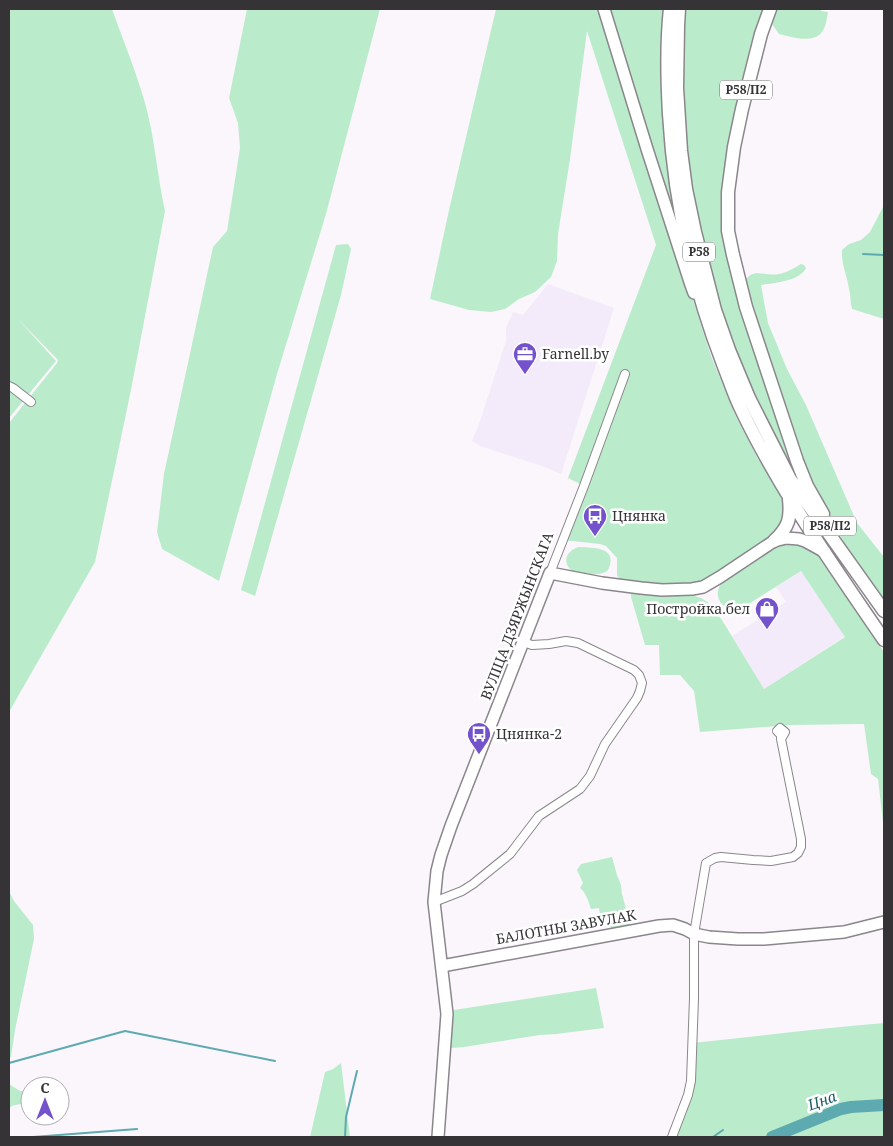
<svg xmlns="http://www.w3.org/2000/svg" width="893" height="1146" font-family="'Noto Serif',serif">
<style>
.built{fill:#f3ebf9}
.green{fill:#baeccb}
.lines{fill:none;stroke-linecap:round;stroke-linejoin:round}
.stream{stroke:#5daab0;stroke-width:2}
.river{stroke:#5daab0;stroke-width:12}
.minor-casing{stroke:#8a868c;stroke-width:10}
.secondary-casing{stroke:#8a868c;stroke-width:14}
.trunk-casing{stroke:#8a868c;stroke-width:15}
.minor{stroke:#fff;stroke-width:8}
.secondary{stroke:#fff;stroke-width:11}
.trunk{stroke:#fff;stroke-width:12}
.labels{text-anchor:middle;stroke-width:5;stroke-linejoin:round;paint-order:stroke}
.shield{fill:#fff;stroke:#727072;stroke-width:1}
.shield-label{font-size:12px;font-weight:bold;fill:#353336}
.poi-label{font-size:14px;fill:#353336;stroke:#fff;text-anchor:start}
.street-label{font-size:14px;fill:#353336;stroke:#fff}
.water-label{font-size:15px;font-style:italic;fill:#206065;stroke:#fff}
</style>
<rect width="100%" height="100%" fill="#faf6fc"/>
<path class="built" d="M548 284 614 308 561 474 545 467 480 446 472 441 478 427 506 341V328L513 312 523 315Z
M801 571 845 636 764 689 732 636 786 602 776 587Z"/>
<path class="green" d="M9 9H112C123 40 136 71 145 103 155 138 157 175 165 211L131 390 95 562 9 712V423L57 363 58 360 17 318 56 361 9 418Z
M247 9H380L326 214 277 374 219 581 162 549 157 532 164 474 213 247 227 231 240 148 238 123 229 98Z
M496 9 597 10 617 63 711 356 734 412 758 459 789 497 786 538 825 552 820 559 884 652V830L878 779 871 774 864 724 791 725 700 732 694 691 680 675H660L659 645H645L631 597V593L692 595 701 598 709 603 722 620 764 689 845 637 801 571 736 612C729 612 719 604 718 596 717 591 719 587 721 583L771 543 712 574 702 581 688 585 676 587 624 582 619 579 617 575V558L606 546 600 544 562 540 584 486 568 478 656 245 587 31 570 159 558 234 557 261 551 277 535 292 519 299 505 309 491 312 469 310 430 299 449 210Z
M608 9H663C662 41 660 73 662 105 664 148 671 191 679 234Z
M685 9H764L750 47 732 128 721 197 724 238 797 476 764 416 735 356 711 281 695 218 683 107V29Z
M773 9H821V11L828 12C827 18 826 27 822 32 813 44 791 37 779 34L772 24Z
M884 205V319L852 309C850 302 851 296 849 289 847 275 841 264 842 250L849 244 861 240 870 232Z
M348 244 351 249 341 295 255 596 241 590 336 245Z
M801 264 804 265 806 268C800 281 774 283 761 285L768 323 787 369 806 405 857 523 884 557V604L854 560 816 493 801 456 744 283C751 266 766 277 779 274 788 272 794 268 801 264Z
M579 547C591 548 615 546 610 565 609 569 607 572 603 573 596 576 580 572 572 571 561 562 567 550 579 547Z
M612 857 617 875 621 885 622 894 630 925 628 929 611 932 609 915 600 916 599 908 591 909C588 901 587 894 580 888L583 883 577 870 581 864Z
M9 891 14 901 33 925 34 939 15 1030 11 1057 9 1058Z
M596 988 604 1028 556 1034 540 1035 464 1047 451 1048 450 1025 454 1010Z
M884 1023V1137H672L688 1095 692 1043C756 1037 820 1028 884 1023Z
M341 1063 350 1137H310L325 1072 333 1069Z
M9 1084 20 1091H30V1101C24 1105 15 1103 9 1108Z"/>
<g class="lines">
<path class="stream" d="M863 254 884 255
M9 1063 125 1031 275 1061
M33 1137 137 1129
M345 1137 346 1117 357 1071
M713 1137 723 1130"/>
<path class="river" d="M772 1137 841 1109 851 1107 884 1105"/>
<g class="minor-casing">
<path id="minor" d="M9 386 13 388 31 402
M550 573 584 486 625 374
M434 902 462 891 473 884 510 854 539 816 580 789 590 776 605 744 637 698 640 691 642 683 639 675 634 670 578 643 566 641 549 644 532 645 523 642
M672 1137 688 1095 691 1081 694 998V934L706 863 715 858 721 857 753 860 771 861 793 857 798 853 801 847V839L781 739V735L777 731 780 728 785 732 781 739"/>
</g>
<g class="secondary-casing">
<path id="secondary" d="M604 9 647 149 691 285 694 293
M442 966 659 926 673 925 685 929 694 934 709 937 738 939H764L844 932 884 922
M438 1137 447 1014 434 902 437 871 441 855 451 826 550 573 602 583 641 588 662 590 692 589 703 587 720 577 774 541 786 538 799 539 805 541 825 552"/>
</g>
<g class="trunk-casing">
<path id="trunk" d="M670 9C666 44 667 79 669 114 674 200 692 284 723 364 729 379 734 395 741 409 780 491 833 565 884 640
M679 9 678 26 677 88 681 151 686 189 695 232 715 310 729 350 749 398 790 479 884 611
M770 9 761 34 742 109 734 147 728 192V231L733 255 746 307 797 461 807 486 823 514
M774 541C789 527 791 518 789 499"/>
</g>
<use href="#minor" class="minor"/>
<use href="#secondary" class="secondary"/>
<use href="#trunk" class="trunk"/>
</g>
<defs>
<g id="office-pin" transform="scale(1.25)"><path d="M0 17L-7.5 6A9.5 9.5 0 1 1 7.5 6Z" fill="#7352cc" stroke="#fff"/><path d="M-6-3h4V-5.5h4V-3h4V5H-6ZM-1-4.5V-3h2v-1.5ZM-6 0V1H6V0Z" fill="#fff"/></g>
<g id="bus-pin" transform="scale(1.25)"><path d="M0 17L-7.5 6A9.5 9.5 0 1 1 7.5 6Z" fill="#7352cc" stroke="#fff"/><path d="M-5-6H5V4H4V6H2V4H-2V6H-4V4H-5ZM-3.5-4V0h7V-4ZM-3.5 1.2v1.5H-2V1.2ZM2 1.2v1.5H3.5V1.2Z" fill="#fff"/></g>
<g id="shop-pin" transform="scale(1.25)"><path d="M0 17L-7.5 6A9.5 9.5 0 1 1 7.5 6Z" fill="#7352cc" stroke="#fff"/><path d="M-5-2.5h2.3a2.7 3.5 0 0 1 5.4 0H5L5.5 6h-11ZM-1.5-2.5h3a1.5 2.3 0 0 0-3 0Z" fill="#fff"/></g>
</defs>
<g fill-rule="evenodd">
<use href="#office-pin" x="525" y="354"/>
<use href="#bus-pin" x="595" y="516"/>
<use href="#shop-pin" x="767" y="609"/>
<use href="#bus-pin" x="479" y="734"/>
</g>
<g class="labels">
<g class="shield">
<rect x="720" y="80.5" width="52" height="19" rx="4"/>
<rect x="683" y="242.5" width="32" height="19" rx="4"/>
<rect x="804" y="516.5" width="52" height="19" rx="4"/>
</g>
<g class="shield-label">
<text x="746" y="94">Р58/П2</text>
<text x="699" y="256">Р58</text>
<text x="830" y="530">Р58/П2</text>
</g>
<g class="poi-label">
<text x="542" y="359">Farnell.by</text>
<text x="612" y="521">Цнянка</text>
<text x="750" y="614" text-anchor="end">Постройка.бел</text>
<text x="496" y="739">Цнянка-2</text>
</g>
<g class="street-label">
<text transform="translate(517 616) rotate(-69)" y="5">ВУЛІЦА ДЗЯРЖЫНСКАГА</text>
<text transform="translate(566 927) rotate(-10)" y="5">БАЛОТНЫ ЗАВУЛАК</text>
</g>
<g class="water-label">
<text transform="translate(822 1101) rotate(-20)" y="5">Цна</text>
</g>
</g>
<rect width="893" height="1146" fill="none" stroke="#353336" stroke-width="20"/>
<g transform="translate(45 1101)"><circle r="24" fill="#ffffff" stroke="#aeadaf"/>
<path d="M0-4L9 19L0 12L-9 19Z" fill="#7352cc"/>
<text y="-8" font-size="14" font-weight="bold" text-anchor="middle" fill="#353336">С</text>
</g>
</svg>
